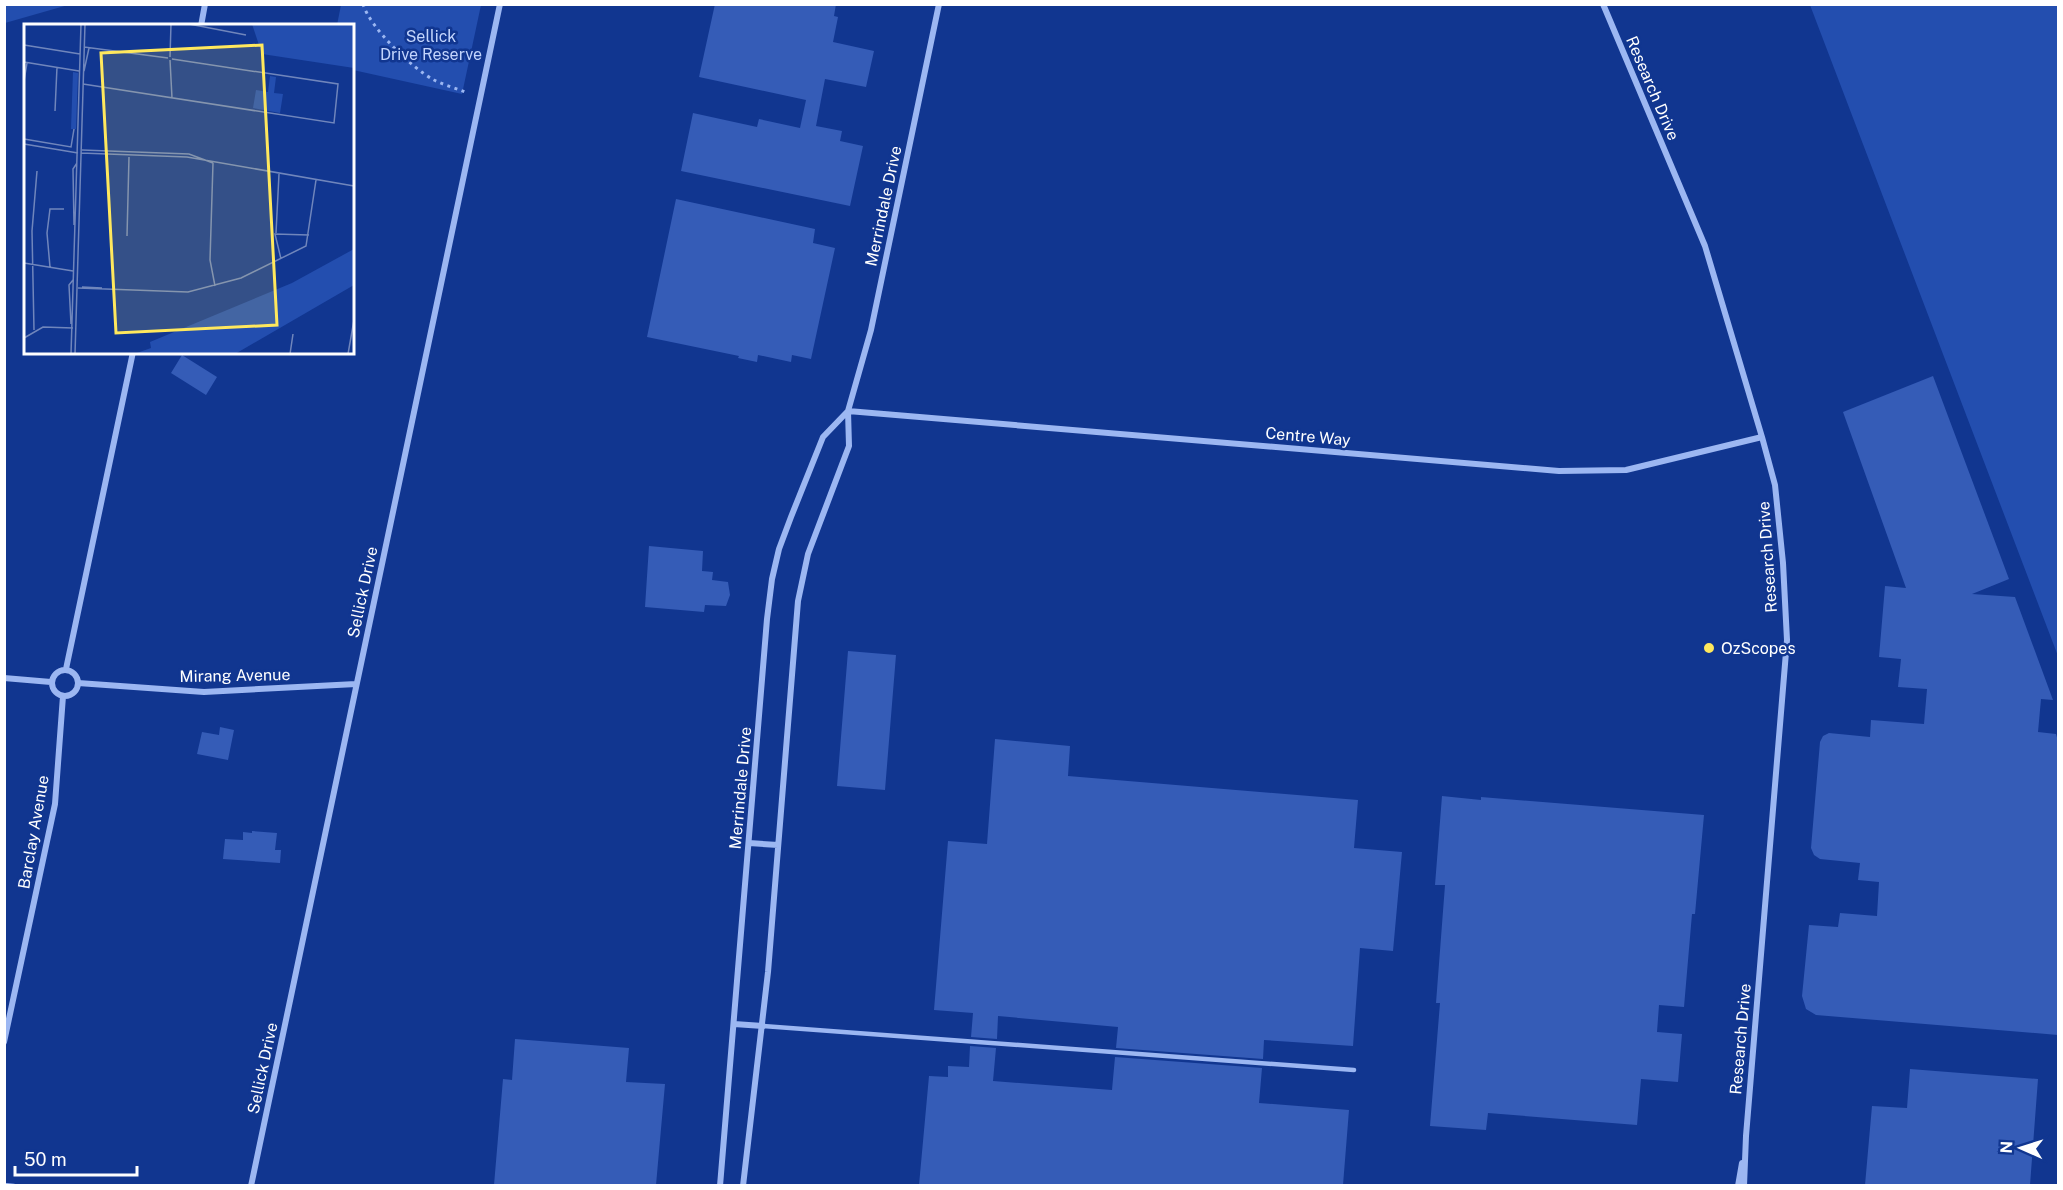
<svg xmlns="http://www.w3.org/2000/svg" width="2063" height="1190" font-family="'Public Sans',sans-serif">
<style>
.green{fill:#234eaf}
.building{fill:#355cb7}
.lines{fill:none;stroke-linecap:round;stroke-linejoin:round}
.path{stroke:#9cb7f2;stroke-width:3;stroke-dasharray:3 4.5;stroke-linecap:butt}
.lane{stroke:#9cb7f2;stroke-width:4.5}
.street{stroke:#9cb7f2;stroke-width:6}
.poi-dot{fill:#ffe85d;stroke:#113690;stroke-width:2}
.labels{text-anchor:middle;stroke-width:5;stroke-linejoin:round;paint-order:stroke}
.park-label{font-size:16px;fill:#c3d5fd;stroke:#113690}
.street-label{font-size:16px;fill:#fff;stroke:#113690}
.poi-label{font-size:16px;fill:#fff;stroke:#113690;text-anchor:start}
.inset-road{fill:none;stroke:#7086bc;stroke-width:1.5}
.view{fill:#ffe85d;fill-opacity:0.15;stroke:#ffe85d;stroke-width:3}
.inset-edge{fill:none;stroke:#fff;stroke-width:3}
</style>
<rect width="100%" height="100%" fill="#113690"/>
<path class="green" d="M5 4H68V5L5 23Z
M341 5H481L462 94 353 70 352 26 337 25Z
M1810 5H2058V656Z"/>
<path class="building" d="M715 4H836L834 16 838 17 833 42 874 51 866 87 825 79 816 126 842 131 840 141 863 146 850 206 681 171 693 113 757 127 759 119 800 128 806 100 699 77Z
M676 199 815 229 813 243 835 248 811 359 792 355 791 362 758 355 757 362 738 358 739 356 647 337Z
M182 355 217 377 206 395 171 373Z
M1933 376 2009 579 1972 594 2015 597 2053 700 2041 699 2038 732 2056 734 2058 741V1035L1816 1015 1806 1009 1802 996 1809 925 1838 927 1840 913 1877 916 1879 882 1858 880 1860 863 1820 859 1814 855 1811 848 1820 742 1823 736 1829 733 1870 737 1871 720 1924 724 1927 689 1898 687 1901 659 1879 657 1885 586 1906 588 1843 412Z
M649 546 703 551 702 571 713 572 712 580 728 582 730 595 726 606 705 605 704 612 645 607Z
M848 651 896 655 885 790 837 786Z
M220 727 234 730 228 760 197 754 202 732 219 735Z
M995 739 1070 746 1068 776 1358 800 1354 848 1402 852 1393 951 1360 948 1353 1046 1264 1040 1263 1059 1116 1048 1118 1027 998 1016 997 1039 971 1037 973 1013 934 1010 948 841 987 844Z
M1442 796 1481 800V797L1704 815 1695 914H1692L1684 1007 1659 1005 1657 1032 1682 1034 1678 1082 1641 1079 1637 1125 1488 1113 1486 1130 1430 1126 1440 1003H1436L1445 885H1435Z
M252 831 277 833 275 850H281L280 863 223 859 225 839 243 840V832L252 833Z
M515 1039 629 1048 626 1082 665 1084 656 1185H494L503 1079 512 1080Z
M970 1046 996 1048 993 1081 1112 1090 1115 1057 1262 1068 1259 1103 1349 1110 1343 1185H919L929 1076 948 1077V1066L969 1067Z
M1910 1069 2038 1079 2030 1185H1865L1872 1106 1907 1108Z"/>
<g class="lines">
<path class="path" d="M363 4C370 28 413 69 434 80 444 85 455 88 465 92"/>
<path class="lane" d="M763 1026 1354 1070
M4 1185 14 1186"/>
<path class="street" d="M1603 4 1705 246 1762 437 1775 485 1783 563 1787 640 1746 1136 1744 1186
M201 26 205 4
M848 411 1559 471 1626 470 1762 437
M66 669 133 352
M52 683a13 13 0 1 1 26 0a13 13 0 1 1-26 0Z
M4 678 51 682
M78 683 204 692 356 684
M749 843 778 845
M734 1024 763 1026
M4 1042 55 804 63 696
M251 1186 500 4
M720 1186 767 619 772 579 779 549 791 517 823 437 848 411
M743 1186 768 972 798 601 808 554 849 446 848 411 871 330 939 4
M1738 1186 1742 1163"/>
</g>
<circle class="poi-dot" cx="1709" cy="648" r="6"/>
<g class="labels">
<g class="park-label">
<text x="431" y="42">Sellick<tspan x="431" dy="18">Drive Reserve</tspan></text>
</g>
<g class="street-label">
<text transform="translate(1653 88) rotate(67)" y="6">Research Drive</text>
<text transform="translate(883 206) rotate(-78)" y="6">Merrindale Drive</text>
<text transform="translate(1308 436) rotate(5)" y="6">Centre Way</text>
<text transform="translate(1767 557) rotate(-94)" y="6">Research Drive</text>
<text transform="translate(362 592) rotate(-78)" y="6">Sellick Drive</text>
<text transform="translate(235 675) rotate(-1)" y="6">Mirang Avenue</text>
<text transform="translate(740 788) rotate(-85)" y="6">Merrindale Drive</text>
<text transform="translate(33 832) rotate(-80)" y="6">Barclay Avenue</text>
<text transform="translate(1740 1039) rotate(-85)" y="6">Research Drive</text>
<text transform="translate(262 1068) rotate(-78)" y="6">Sellick Drive</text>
</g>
<g class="poi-label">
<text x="1721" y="654">OzScopes</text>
</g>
</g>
<g transform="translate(24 24)">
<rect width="330" height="330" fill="#113690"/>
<path d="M228 0H330V44L238 30ZM49 48 54 49 52 105H47ZM246 52 252 53 250 69 259 70 256 89 229 84 232 66 244 68ZM330 225V261L211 330H110L127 324 126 318 268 259Z" fill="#234eaf"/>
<path class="inset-road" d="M165 0 222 11M0 21 56 30M60 23 144 34M146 33 147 0M146 36 148 74M0 38 55 47M60 47 65 24M0 57 3 39M59 60 310 99 314 60 148 35M31 87 33 43M0 115 47 123 50 105M0 120 54 129M58 126 165 130 189 139M57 129 163 133 330 162M189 139 186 236 191 262M50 201 49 145 53 139M252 209 255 150M103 212 105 133M257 235 251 210 285 211M0 239 49 247M26 243 23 209 26 185H40M58 263 78 264M54 264 164 268 217 254 282 222 292 156M47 300 45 261 49 256M10 306 8 207 13 147M0 314 19 303 49 304M47 330 57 0M51 330 61 0M266 330 269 310M324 330 330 296"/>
<path class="view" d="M238 21 253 301 92 309 77 29Z"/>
<rect width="330" height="330" class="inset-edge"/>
</g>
<rect width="2063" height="1190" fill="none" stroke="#ffffff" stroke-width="12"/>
<g transform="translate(2021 1148) rotate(273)" stroke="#113690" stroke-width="4.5" paint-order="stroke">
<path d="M0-4.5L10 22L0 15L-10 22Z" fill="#ffffff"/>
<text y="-9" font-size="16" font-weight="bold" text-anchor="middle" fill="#ffffff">N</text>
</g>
<path d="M15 1166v9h122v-9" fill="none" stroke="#ffffff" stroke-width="3"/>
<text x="24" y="1166" font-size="18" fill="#ffffff" stroke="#113690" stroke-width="4.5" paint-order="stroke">50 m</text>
</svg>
